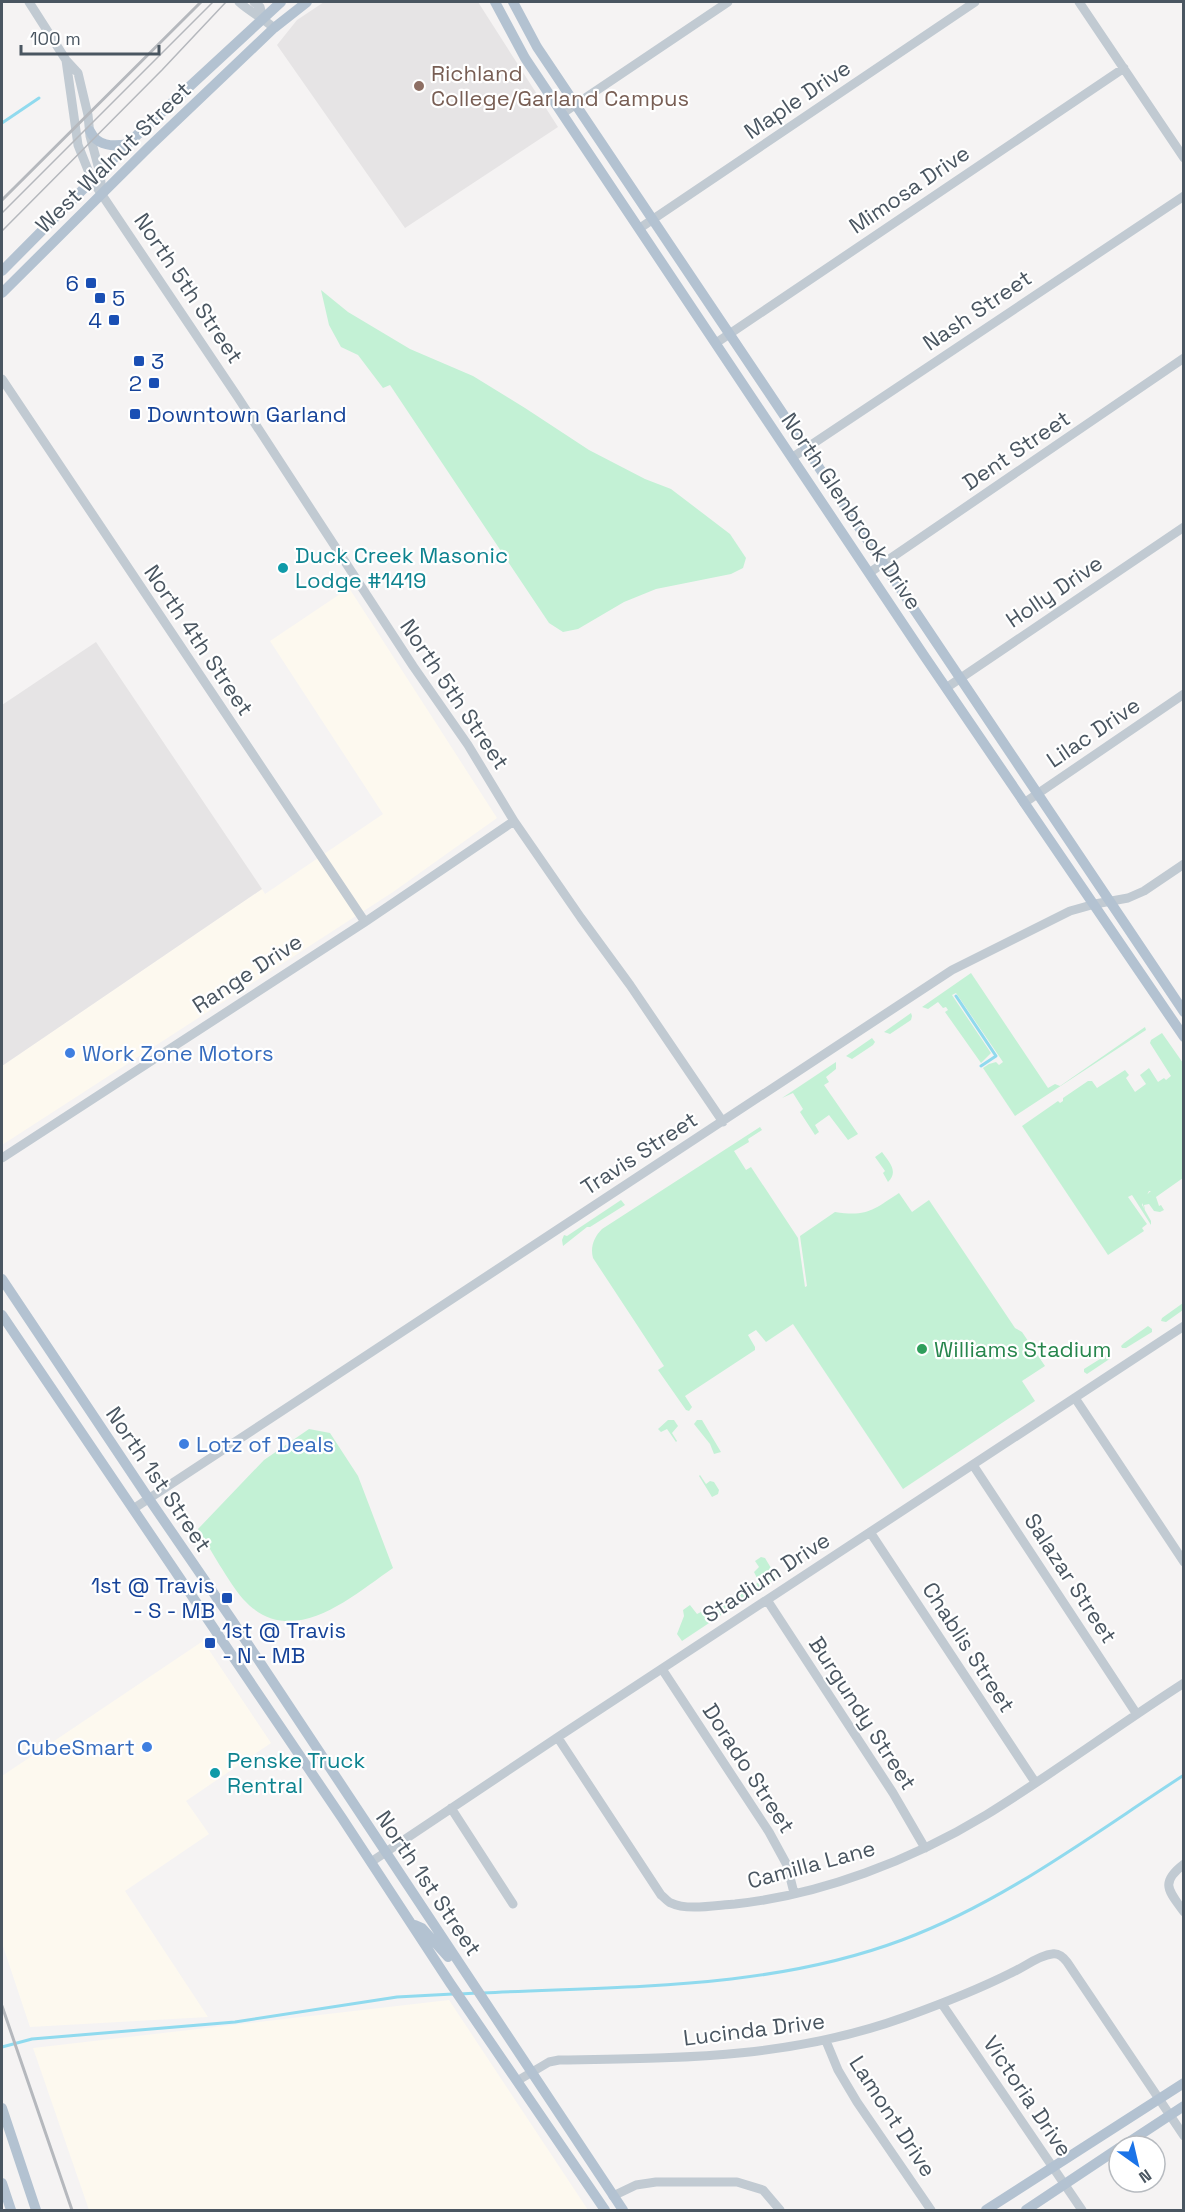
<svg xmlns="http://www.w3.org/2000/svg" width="1185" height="2212" font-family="'Space Grotesk',sans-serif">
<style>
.commercial{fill:#fdf9ef}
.education{fill:#e6e4e5}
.green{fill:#c3f1d5}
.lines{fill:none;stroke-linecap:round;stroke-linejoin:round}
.stream{stroke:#90daee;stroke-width:3}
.minor{stroke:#c1cad2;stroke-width:9}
.major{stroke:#b3c2d1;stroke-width:10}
.tram{stroke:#b5b8bd;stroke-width:1.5}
.rail{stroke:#b5b8bd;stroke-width:3}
.education-dot{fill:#8d6e63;stroke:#fff;stroke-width:2}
.transit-dot{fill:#1a4fb4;stroke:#fff;stroke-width:2}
.culture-dot{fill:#0f9aa8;stroke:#fff;stroke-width:2}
.shop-dot{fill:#3f7fe0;stroke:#fff;stroke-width:2}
.leisure-dot{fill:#2e9e5b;stroke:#fff;stroke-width:2}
.labels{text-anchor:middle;stroke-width:4.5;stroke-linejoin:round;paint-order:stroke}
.education-label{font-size:22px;fill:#785e54;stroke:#fff;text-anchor:start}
.street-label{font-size:22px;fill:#4a5661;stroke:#fff}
.transit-label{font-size:22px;fill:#164399;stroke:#fff;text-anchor:end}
.culture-label{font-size:22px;fill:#0d838f;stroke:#fff;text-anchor:start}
.shop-label{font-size:22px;fill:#366cbe;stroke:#fff;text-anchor:start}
.leisure-label{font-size:22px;fill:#27864d;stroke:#fff;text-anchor:start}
</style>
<rect width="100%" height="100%" fill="#f5f3f3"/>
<path class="commercial" d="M349 588 497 818 393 892 2 1145V1066L262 889 265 894 383 814 270 641Z
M203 1641 271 1743 186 1801 209 1834 125 1891 208 2017 30 2027 2 1943V1776Z
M449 2000 588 2210H89L33 2048Z"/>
<path class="education" d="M324 2H478L558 127 405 228 277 45 297 20Z
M96 642 262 889 2 1066V705Z"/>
<path class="green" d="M321 290 348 312 410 349 473 376 525 408 589 450 645 479 671 489 730 534 746 558 743 568 731 574 656 589 624 602 578 629 563 632 549 623 390 385 383 388 358 355 341 347 329 325Z
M971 973 1048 1088 1055 1084 1060 1086 1145 1027 1146 1030 1015 1116 983 1068 989 1064 996 1062 999 1065 1003 1062 956 993 952 995 991 1053 981 1063 945 1012 948 1010 946 1007 943 1008 938 1002 928 1009 922 1007Z
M911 1013 912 1016 911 1020 890 1034 884 1032Z
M1162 1033 1183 1063V1178L1156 1197 1159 1206 1161 1205 1164 1210 1160 1212 1154 1211 1149 1204 1144 1205 1145 1210C1140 1202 1145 1196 1151 1191H1149L1142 1205 1151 1221V1225L1132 1195 1128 1197 1147 1224 1142 1228 1144 1231 1108 1255 1022 1126 1058 1101 1060 1103 1063 1101V1098L1088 1081H1092L1097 1088 1125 1070 1129 1075 1126 1078 1135 1092 1146 1084 1140 1075 1149 1068 1158 1082 1164 1078 1166 1080 1171 1076 1150 1043 1151 1040Z
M872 1038 875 1042 873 1045 852 1059 846 1056Z
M836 1062V1069L826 1077 829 1082 824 1085 858 1134 848 1140 829 1115 815 1125 819 1132 815 1135 800 1112 803 1109 793 1093 782 1098Z
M760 1127 762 1130 748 1139 749 1142 734 1151 746 1170 751 1167 798 1238 805 1287 807 1286 800 1236 835 1212C867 1217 873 1210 899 1193L912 1212 929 1200 1015 1328 1022 1332 1045 1366 1022 1381 1035 1401 903 1489 793 1324 766 1342 756 1330 748 1335 755 1347V1350L685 1396 692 1407 689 1411 686 1410 658 1370 664 1366 593 1258C590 1247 594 1237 602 1229Z
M882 1152C889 1162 899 1171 888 1182L883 1173 885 1171 875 1157Z
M621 1200 625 1205 590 1227H587L563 1246 562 1240 564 1235 567 1236Z
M1183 1303V1310L1166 1322 1161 1321 1162 1318Z
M1148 1326 1152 1329V1332L1126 1348H1122L1121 1346 1124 1343Z
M1108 1354 1111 1358 1087 1374 1084 1372V1369Z
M668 1420H674L678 1426 672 1433 677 1441 676 1442 667 1429 661 1432 658 1429Z
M697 1420H702L721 1452 714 1454 710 1444 694 1424Z
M309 1429 330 1433 358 1476 393 1568C351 1597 291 1652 243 1599 228 1581 211 1550 198 1529L264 1460Z
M700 1475 706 1484 710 1481 714 1482 719 1490 718 1494 712 1497 699 1476Z
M761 1557 765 1558 777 1578 682 1641 677 1634 684 1616 683 1610 690 1605 697 1614 705 1610 709 1615 759 1582 754 1572 759 1567 755 1561Z"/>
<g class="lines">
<path class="stream" d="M2 123 39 98
M956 996 996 1056 981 1066
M483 1993C623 1986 769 1990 902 1940 1004 1902 1093 1834 1184 1775
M460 1994 477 1993
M2 2047 32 2039 235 2022 397 1997 453 1994"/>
<path class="minor" d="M29 2 66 60 78 73 88 115 90 136 100 173 102 193
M239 2C250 12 263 18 274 28
M254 2 260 7 263 18
M1079 2 1184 158
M66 60 78 145 92 180 237 396 413 666 468 745 514 821 581 918 630 985 723 1122
M563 113 728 2
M640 228 975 2
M716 343 1124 68
M2 379 365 922
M793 457 1184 196
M869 573 1184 358
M946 688 1184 527
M1024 803 1184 694
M2 1158 365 922 514 821
M1075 1398 1184 1562
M973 1465 1136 1713
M133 1509 952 970 1070 911 1095 904 1128 898 1144 891 1184 864
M870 1532 1035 1782
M767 1600 893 1793 925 1848
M662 1669 769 1832 787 1865 794 1893
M558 1738 661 1895C664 1897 668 1902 671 1903 687 1911 717 1905 735 1904 821 1895 912 1860 986 1815 1054 1773 1117 1726 1184 1683
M451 1808 513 1904
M371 1862 564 1733 1184 1326
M1184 1864C1159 1883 1169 1891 1184 1912
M942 2004 1082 2210
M826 2041 838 2070 857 2102 931 2210
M517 2081 549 2062 559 2060C680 2058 789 2059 905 2017 941 2004 977 1990 1011 1973 1023 1968 1039 1955 1052 1954 1059 1953 1063 1957 1067 1962L1184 2136
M613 2196 636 2185 656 2182H737L763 2190 780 2210"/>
<path class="major" d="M495 2 525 58 925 657 1184 1037
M513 2 537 47 1184 1012
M90 131C97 146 112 147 128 144
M2 271 137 135 281 2
M2 293 149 147 274 28 307 2
M2 1279 149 1499 232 1620 623 2210
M2 1315 342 1818 450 1983 605 2210
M415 1925 422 1928 448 1957
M2 2108 36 2210
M1123 2146 1184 2106
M2 2183 11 2210
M986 2210 1184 2083
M1026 2210 1119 2148"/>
<path class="tram" d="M2 213 213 2
M2 231 162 70 226 2"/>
<path class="rail" d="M2 200 201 2
M2 2006 72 2210"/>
</g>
<circle class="education-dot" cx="419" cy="86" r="6"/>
<g class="transit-dot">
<rect x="85" y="277" width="12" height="12" rx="3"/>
<rect x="94" y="292" width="12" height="12" rx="3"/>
<rect x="108" y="314" width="12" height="12" rx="3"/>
<rect x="133" y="355" width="12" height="12" rx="3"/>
<rect x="148" y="377" width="12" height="12" rx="3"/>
<rect x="129" y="408" width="12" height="12" rx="3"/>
<rect x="221" y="1592" width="12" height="12" rx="3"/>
<rect x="204" y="1637" width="12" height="12" rx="3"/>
</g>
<g class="culture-dot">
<circle cx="283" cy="568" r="6"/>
<circle cx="215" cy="1773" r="6"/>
</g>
<g class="shop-dot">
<circle cx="70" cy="1053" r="6"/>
<circle cx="184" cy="1444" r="6"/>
<circle cx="147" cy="1747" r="6"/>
</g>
<circle class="leisure-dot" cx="922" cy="1349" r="6"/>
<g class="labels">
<g class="education-label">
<text x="431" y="81">Richland<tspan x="431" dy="25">College/Garland Campus</tspan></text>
</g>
<g class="street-label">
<text transform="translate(797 99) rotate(-34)" y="8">Maple Drive</text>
<text transform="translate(113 157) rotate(-44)" y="8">West Walnut Street</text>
<text transform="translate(909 189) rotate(-34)" y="8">Mimosa Drive</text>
<text transform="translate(189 288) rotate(56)" y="8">North 5th Street</text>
<text transform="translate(977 310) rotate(-34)" y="8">Nash Street</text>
<text transform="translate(1016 450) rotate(-34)" y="8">Dent Street</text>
<text transform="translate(852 511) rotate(56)" y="8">North Glenbrook Drive</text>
<text transform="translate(1054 591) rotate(-34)" y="8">Holly Drive</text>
<text transform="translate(199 640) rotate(56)" y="8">North 4th Street</text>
<text transform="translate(455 694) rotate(56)" y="8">North 5th Street</text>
<text transform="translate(1093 732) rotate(-34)" y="8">Lilac Drive</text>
<text transform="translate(247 973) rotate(-33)" y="8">Range Drive</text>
<text transform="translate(639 1153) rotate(-33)" y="8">Travis Street</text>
<text transform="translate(159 1479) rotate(56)" y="8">North 1st Street</text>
<text transform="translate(766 1577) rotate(-33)" y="8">Stadium Drive</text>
<text transform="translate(1071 1578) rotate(57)" y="8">Salazar Street</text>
<text transform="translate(969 1647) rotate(57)" y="8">Chablis Street</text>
<text transform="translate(863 1713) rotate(57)" y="8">Burgundy Street</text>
<text transform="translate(749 1768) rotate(57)" y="8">Dorado Street</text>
<text transform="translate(811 1864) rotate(-15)" y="8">Camilla Lane</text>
<text transform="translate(429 1883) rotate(56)" y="8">North 1st Street</text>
<text transform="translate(754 2029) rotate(-7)" y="8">Lucinda Drive</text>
<text transform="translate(1028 2096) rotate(56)" y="8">Victoria Drive</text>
<text transform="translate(893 2116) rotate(57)" y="8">Lamont Drive</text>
</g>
<g class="transit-label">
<text x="79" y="291">6</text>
<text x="112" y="306" text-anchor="start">5</text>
<text x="102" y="328">4</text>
<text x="151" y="369" text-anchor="start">3</text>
<text x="142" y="391">2</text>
<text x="147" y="422" text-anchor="start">Downtown Garland</text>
<text x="215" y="1593">1st @ Travis<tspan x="215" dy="25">- S - MB</tspan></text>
<text x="222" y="1638" text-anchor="start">1st @ Travis<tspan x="222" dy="25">- N - MB</tspan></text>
</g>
<g class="culture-label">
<text x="295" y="563">Duck Creek Masonic<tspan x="295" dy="25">Lodge #1419</tspan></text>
<text x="227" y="1768">Penske Truck<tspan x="227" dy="25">Rentral</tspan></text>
</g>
<g class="shop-label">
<text x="82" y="1061">Work Zone Motors</text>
<text x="196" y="1452">Lotz of Deals</text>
<text x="135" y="1755" text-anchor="end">CubeSmart</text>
</g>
<g class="leisure-label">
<text x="934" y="1357">Williams Stadium</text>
</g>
</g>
<rect width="1185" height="2212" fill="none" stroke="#4a5661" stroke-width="6"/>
<g transform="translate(1137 2164) rotate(146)"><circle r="28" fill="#ffffff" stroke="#b7bbc0" stroke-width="1.5"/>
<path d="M0-4.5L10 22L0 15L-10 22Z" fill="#1a73e8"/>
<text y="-9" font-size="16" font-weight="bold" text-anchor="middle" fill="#4a5661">N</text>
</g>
<path d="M21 45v9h138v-9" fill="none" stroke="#4a5661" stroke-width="3"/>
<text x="30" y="45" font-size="18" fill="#4a5661" stroke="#ffffff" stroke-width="4.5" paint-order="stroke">100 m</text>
</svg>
